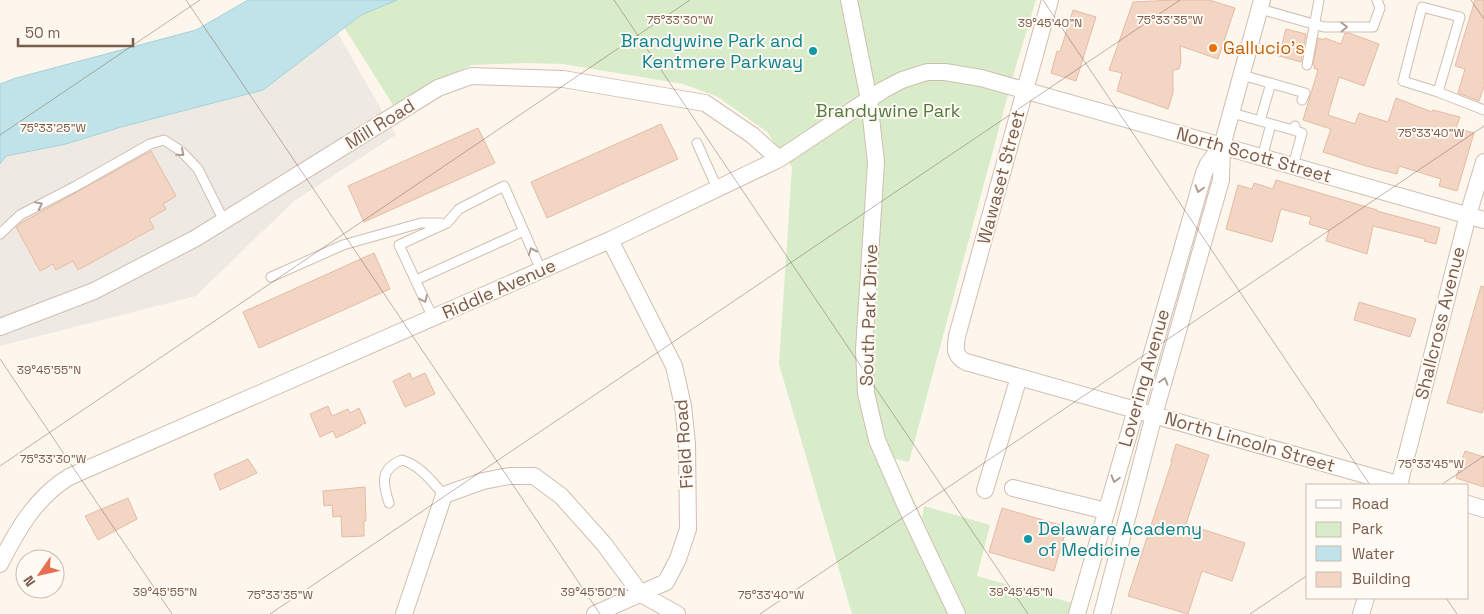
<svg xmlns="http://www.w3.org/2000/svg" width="1484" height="614" font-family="'Space Grotesk',sans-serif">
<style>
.industrial{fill:#efe9e4}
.green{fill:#d8ecc9}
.water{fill:#bfe3e8;stroke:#a5d3da}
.building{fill:#f3d5c3;stroke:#e6bba3}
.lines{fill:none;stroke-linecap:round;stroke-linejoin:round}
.lane-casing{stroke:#d1beb0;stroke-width:11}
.street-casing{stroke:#d1beb0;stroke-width:18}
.lane{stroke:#fff;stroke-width:9}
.street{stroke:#fff;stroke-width:16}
.oneway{stroke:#af9d94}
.ticks{fill:none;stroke:#7a5c4d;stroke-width:1;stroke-opacity:0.45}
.food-dot{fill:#e8710a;stroke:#fffaf3;stroke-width:2}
.culture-dot{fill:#0f9aa8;stroke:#fffaf3;stroke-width:2}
.labels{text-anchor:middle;stroke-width:4;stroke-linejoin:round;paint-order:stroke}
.culture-label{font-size:18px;fill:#0d838f;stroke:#fffaf3;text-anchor:end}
.food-label{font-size:18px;fill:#c56008;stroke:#fffaf3;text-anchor:start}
.park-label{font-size:18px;fill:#537a41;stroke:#fffaf3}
.street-label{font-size:18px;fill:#7a5c4d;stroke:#fffaf3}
.ticks-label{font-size:12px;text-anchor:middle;fill:#7a5c4d;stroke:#fffaf3;stroke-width:4;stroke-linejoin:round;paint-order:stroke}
</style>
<rect width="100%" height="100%" fill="#fdf6ec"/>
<path class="industrial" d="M337 32 396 135 294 201 196 296 0 346V164L6 156 66 144 121 127 263 90Z"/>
<path class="green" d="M397 0H1036L1013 76 909 462 895 459 922 518 924 506 990 525 977 576 1079 605 1077 614H852L779 364 792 167 767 132 718 97 683 84 563 64 525 63 471 65 393 105 344 27 361 15Z"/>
<path class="water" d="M248 0H397L361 15 263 90 121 127 66 144 6 156 0 164V84L16 78 196 30Z"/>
<path class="building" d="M1175 0H1209L1235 8 1218 59 1180 46 1181 62 1179 69 1173 70V93L1168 109 1117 91 1122 73 1109 70 1133 2Z
M1475 0H1484V86L1479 101 1458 93 1465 69 1455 66Z
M1073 10 1096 17 1076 81 1051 73 1057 51 1060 52Z
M1286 29 1306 34 1301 62 1279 56Z
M1345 33H1349L1379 44 1364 86 1339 77 1328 115 1355 124 1359 113 1388 122 1396 98 1432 112 1433 110 1460 117 1456 128 1474 133 1457 191 1439 186 1441 179 1399 166 1397 174 1366 166 1323 152 1331 129 1303 120 1318 70 1314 68 1315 66 1313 65 1318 38 1324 40 1325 38 1341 44Z
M661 124 678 159 547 218 531 182Z
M478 128 495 163 364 222 348 186Z
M151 151 176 196 163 204 166 209 149 219 154 228 78 270 73 261 56 270 53 264 40 271 16 227 21 223Z
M1276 180 1377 210V211L1440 228 1436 244 1424 241 1425 239 1373 226 1367 254 1326 241 1329 230 1309 224 1311 217 1281 209 1272 242 1226 229 1238 185 1252 189 1254 183 1273 189Z
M374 253 390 289 259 348 243 312Z
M1481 286 1484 287V406L1482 413 1447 403Z
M1359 302 1416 319 1410 337 1354 320Z
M410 373 412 379 425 373 435 394 405 407 393 381Z
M328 406 332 416 348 409 350 413 359 408 366 423 360 425 361 426 336 438 333 431 320 437 310 414Z
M1176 444 1209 455 1186 524 1245 543 1232 581 1202 571 1188 614 1128 596 1172 461H1171Z
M1465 451 1484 457V487L1456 478Z
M248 459 257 473 220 490 214 474Z
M365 487 366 521H364V536L342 537 341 516 333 517 332 505 324 506 323 491Z
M128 498 137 519 98 540 85 516Z
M1002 508 1067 527 1054 571 989 552Z"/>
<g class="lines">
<g class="lane-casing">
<path id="lane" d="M1260 9 1324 27H1373L1380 8 1377 0
M1307 65 1319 0
M1242 75 1305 93 1302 100
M1438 92 1460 17 1422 7 1403 81 1438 92 1484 110
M1232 113 1293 130 1295 126
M1260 121 1271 83
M697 143 717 188
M1262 158 1271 124
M1293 166 1302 133 1293 130
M0 234 20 215 76 186 150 144 164 140 181 151 198 169 224 221
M271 277 343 245 421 223H441
M416 280 524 231
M433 318 399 245 447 223 459 209 504 186 541 270
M389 503C383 484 379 469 402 460 420 465 432 482 444 495"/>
</g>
<g class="street-casing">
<path id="street" d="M849 0 869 100 876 162 864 350 866 393 877 440 904 502 957 614
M1050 0 957 336C955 348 954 356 966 362L1401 485
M0 327 94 291 196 238 438 88 471 76 563 79 705 103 752 135 779 159
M1399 485 1468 215 1484 162
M1013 488 1106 511
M985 490 1019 377
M1468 504 1484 509
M0 564C17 530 36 497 69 477L610 240 779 159 883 90 902 80 927 72H945L981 78 1484 220
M404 614 444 495 483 481 509 476H534L561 496 604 544 641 594 677 614
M595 614 666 582 678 559 688 529 687 443 683 406 674 366 610 240
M1077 614 1204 173 1208 164 1222 146
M1102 614 1154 415 1221 180 1222 146 1262 0
M1361 614 1366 598"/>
</g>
<use href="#lane" class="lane"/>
<use href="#street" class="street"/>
</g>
<defs><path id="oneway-chevron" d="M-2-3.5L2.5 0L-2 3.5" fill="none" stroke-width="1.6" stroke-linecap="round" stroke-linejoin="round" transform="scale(1.25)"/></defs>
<g class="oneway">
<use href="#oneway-chevron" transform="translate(1344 27) rotate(-1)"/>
<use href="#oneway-chevron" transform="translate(181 153) rotate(41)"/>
<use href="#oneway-chevron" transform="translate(1199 189) rotate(106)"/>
<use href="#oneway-chevron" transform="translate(39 205) rotate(-27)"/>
<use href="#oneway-chevron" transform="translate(532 251) rotate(-114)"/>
<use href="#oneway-chevron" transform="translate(424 299) rotate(65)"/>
<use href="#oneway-chevron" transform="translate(1164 381) rotate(-74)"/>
<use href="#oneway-chevron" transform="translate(1115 479) rotate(106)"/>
</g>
<path class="ticks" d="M186 0 600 614M614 0 1028 614M1043 0 1370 485M1471 0 1484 19M0 135 200 0M0 359 172 614M0 466 690 0M1441 485 1484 456M1446 598 1457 614M270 614 1180 0M760 614 1484 126M1250 614 1308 575"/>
<circle class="food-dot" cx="1213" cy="48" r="5"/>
<g class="culture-dot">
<circle cx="813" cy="51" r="5"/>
<circle cx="1028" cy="539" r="5"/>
</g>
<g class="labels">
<g class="culture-label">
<text x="803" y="47">Brandywine Park and<tspan x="803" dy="21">Kentmere Parkway</tspan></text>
<text x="1038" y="535" text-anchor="start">Delaware Academy<tspan x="1038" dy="21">of Medicine</tspan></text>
</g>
<g class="food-label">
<text x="1223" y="54">Gallucio's</text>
</g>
<g class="park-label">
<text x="888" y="117">Brandywine Park</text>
</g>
<g class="street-label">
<text transform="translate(380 124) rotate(-32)" y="6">Mill Road</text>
<text transform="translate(1254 155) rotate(16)" y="6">North Scott Street</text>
<text transform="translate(1001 177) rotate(-75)" y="6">Wawaset Street</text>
<text transform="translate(499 289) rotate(-24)" y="6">Riddle Avenue</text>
<text transform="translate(869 315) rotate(-88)" y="6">South Park Drive</text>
<text transform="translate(1440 323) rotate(-76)" y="6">Shallcross Avenue</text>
<text transform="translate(1144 378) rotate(-74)" y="6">Lovering Avenue</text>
<text transform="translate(1250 442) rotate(16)" y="6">North Lincoln Street</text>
<text transform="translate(684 444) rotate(-94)" y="6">Field Road</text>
</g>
</g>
<g class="ticks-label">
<text x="680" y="24">75°33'30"W</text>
<text x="1170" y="24">75°33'35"W</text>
<text x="1050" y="27">39°45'40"N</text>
<text x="53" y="132">75°33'25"W</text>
<text x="1431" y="137">75°33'40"W</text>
<text x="49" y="374">39°45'55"N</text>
<text x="53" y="463">75°33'30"W</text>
<text x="1431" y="468">75°33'45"W</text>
<text x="165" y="596">39°45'55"N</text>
<text x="593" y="596">39°45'50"N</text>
<text x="1021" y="596">39°45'45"N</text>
<text x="280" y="599">75°33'35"W</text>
<text x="771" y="599">75°33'40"W</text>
</g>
<rect x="1306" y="484" width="162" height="115" fill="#fffaf3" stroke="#cabbb1"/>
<rect x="1316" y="500" width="25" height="8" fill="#ffffff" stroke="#cabbb1"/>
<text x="1352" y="509" font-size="15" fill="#7a5c4d">Road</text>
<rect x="1316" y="522" width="25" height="15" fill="#d8ecc9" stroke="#cabbb1"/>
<text x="1352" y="534" font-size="15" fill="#7a5c4d">Park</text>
<rect x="1316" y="546" width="25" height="15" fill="#bfe3e8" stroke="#cabbb1"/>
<text x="1352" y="559" font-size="15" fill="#7a5c4d">Water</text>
<rect x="1316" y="572" width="25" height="15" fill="#f3d5c3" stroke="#cabbb1"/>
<text x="1352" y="584" font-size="15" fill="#7a5c4d">Building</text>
<g transform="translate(40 574) rotate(236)"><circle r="24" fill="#fffaf3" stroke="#cabbb1"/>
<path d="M0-4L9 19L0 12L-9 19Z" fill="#e76f51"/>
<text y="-8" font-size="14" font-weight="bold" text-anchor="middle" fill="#7a5c4d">N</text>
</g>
<path d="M18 38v8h115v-8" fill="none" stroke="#7a5c4d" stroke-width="2.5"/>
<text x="25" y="38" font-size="15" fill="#7a5c4d" stroke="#fffaf3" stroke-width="4" paint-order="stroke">50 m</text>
</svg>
